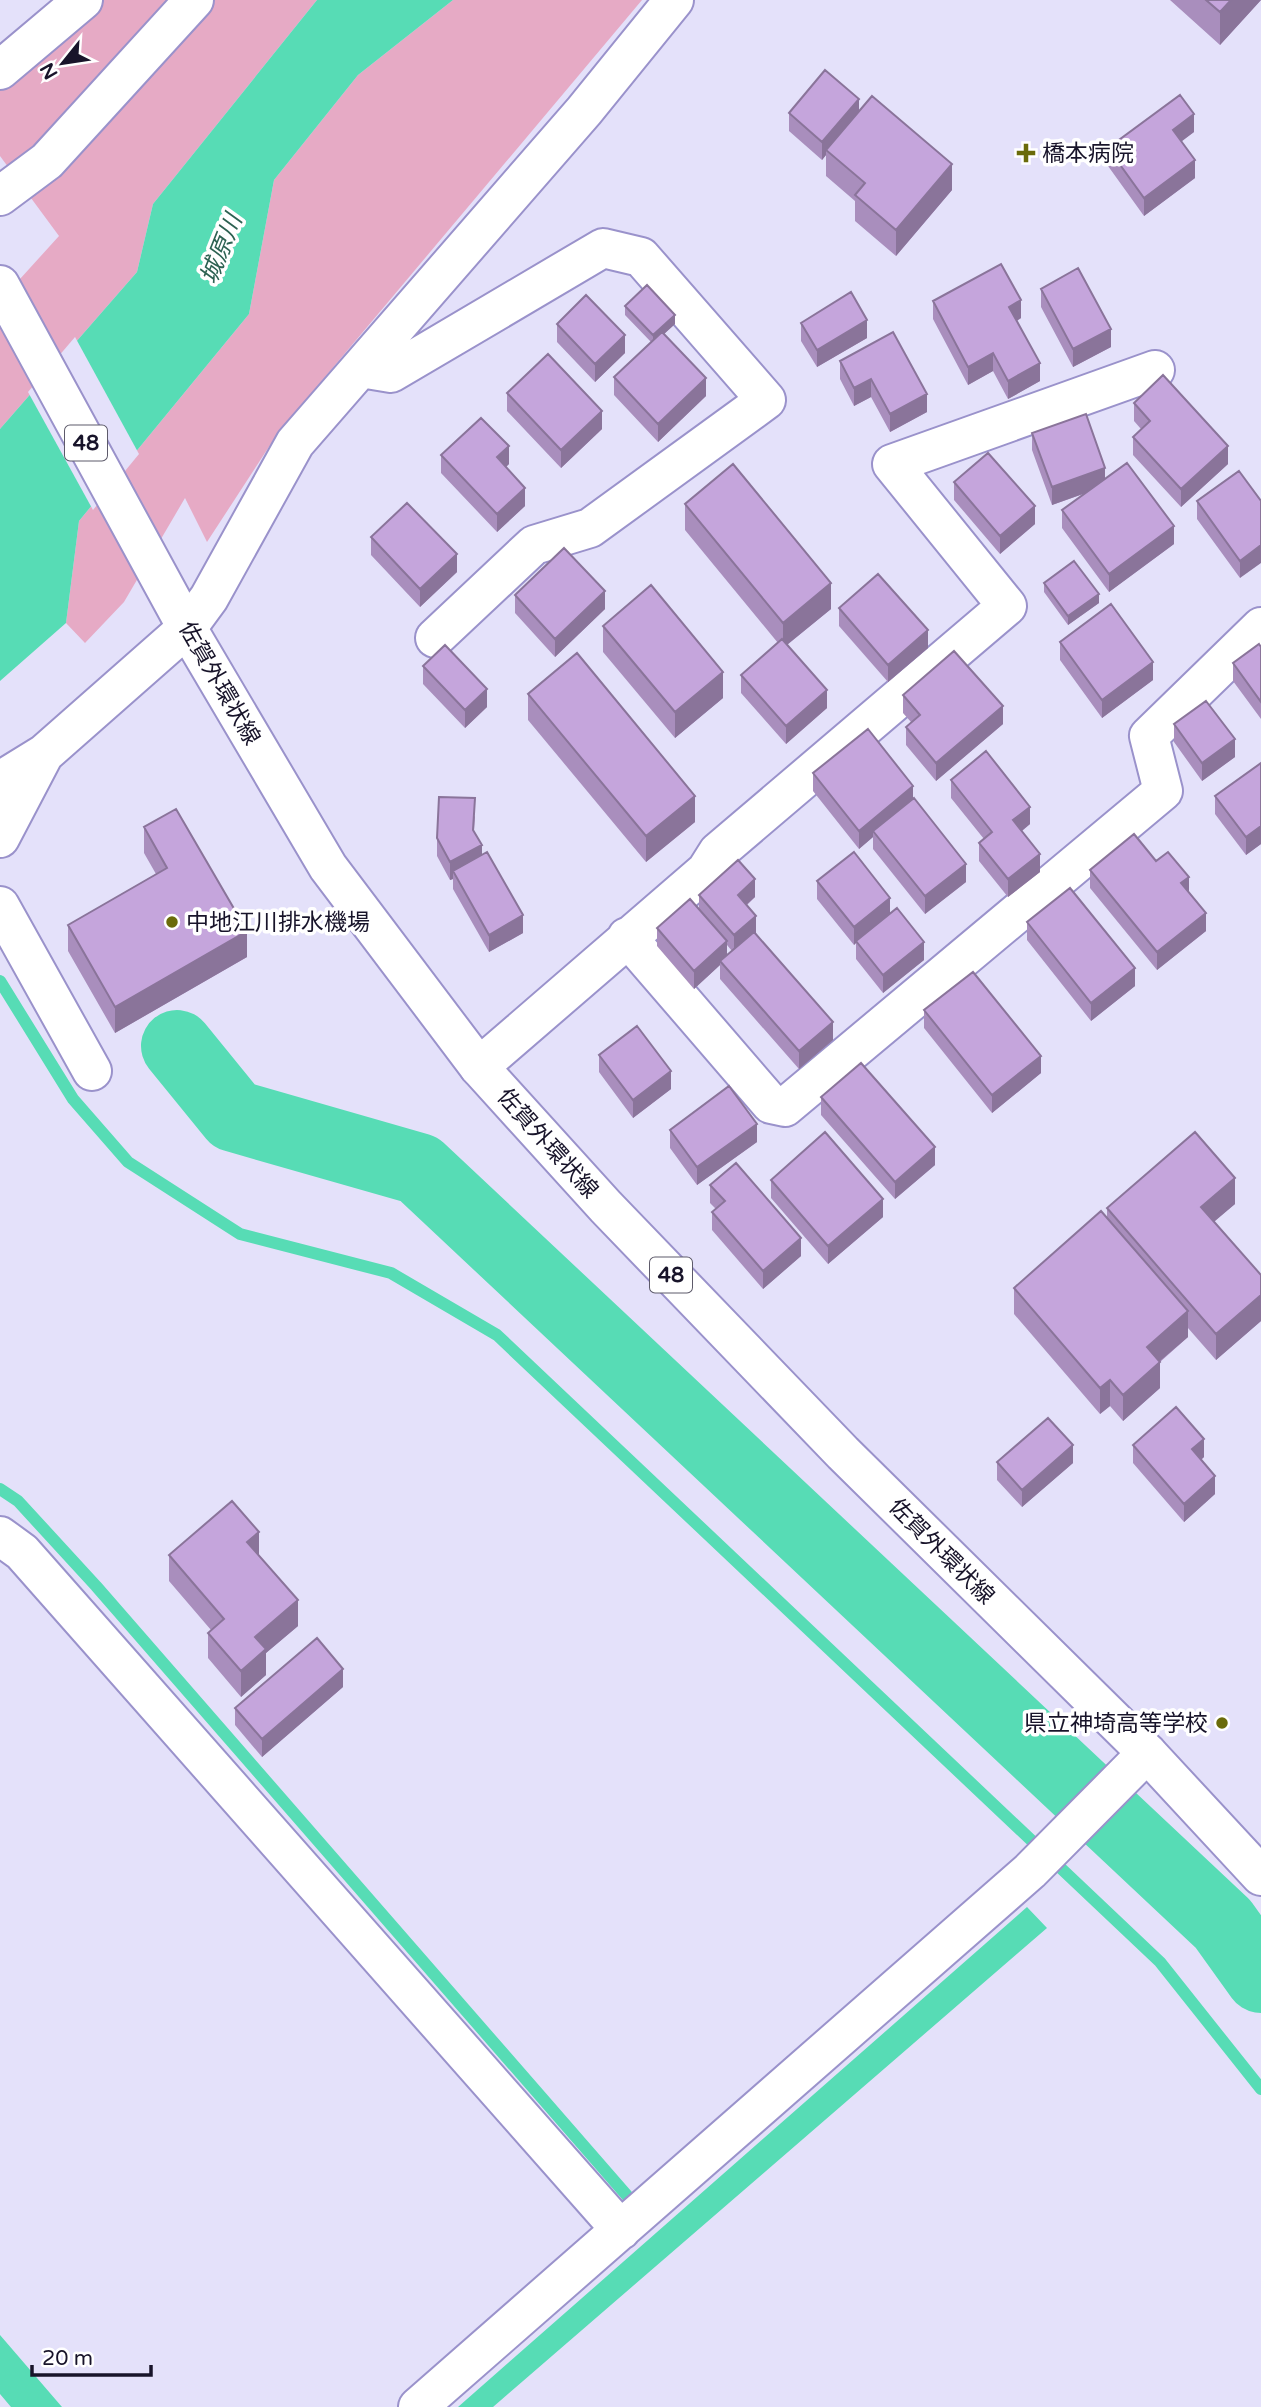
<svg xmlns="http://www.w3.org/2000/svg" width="1261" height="2407" font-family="'Varela Round','Noto Sans JP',sans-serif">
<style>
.green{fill:#e6aac5}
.water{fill:#57dcb5}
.pier{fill:#e4e1fa}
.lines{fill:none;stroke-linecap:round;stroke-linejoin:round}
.stream{stroke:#57dcb5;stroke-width:12}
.river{stroke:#57dcb5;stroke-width:72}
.minor-casing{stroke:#9a92cb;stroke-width:42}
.major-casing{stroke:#9a92cb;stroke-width:42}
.minor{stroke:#fff;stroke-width:38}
.major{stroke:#fff;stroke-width:38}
.wall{fill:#a98ebd;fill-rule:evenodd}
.shaded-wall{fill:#8a749a}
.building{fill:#c5a5dc;stroke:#8a749a;stroke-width:2}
.poi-dot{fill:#6a6b0a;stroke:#fff;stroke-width:2.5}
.labels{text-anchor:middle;stroke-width:7;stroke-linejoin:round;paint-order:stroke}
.shield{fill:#fff;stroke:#5d5a6a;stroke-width:2}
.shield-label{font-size:21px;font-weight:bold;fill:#18142a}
.poi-label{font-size:23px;fill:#18142a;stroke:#fff;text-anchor:start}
.street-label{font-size:23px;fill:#18142a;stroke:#fff}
.water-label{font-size:24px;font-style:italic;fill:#2d6252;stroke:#fff}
</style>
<rect width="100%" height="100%" fill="#e4e1fa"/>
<path class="green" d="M67 0H317L153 204 137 272 0 429V301L59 236 0 156V78Z
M453 0H642L278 433 207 542 185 498 124 602 85 643 66 623 79 521 249 314 274 180 358 75Z"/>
<path class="water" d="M317 0H453L358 75 274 180 249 314 79 521 66 623 0 681V429L137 272 153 204Z
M1027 1907 1047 1928 493 2407H458Z
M0 2335 62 2407H11L0 2394Z"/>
<path class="pier" d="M75 337 139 454 93 510 28 392Z"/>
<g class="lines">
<path class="stream" d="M0 981 73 1099 128 1162 240 1234 391 1273 497 1335 1160 1962 1261 2089
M0 1489 18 1501 96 1586 630 2199"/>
<path class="river" d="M177 1046 234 1116 419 1169 1223 1924 1261 1977"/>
<g class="minor-casing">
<path id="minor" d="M0 70 83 0
M0 196 47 161 194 0
M361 368 391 373 603 248 641 257 766 400 590 528 534 545 435 638
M0 781 44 754 187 628 209 598 295 443 584 111 674 0
M0 838 43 756
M0 906 92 1071
M627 937 771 1104 785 1107 1163 791 1149 736 1261 627
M479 1067 706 871 718 852 1007 606 892 464 1155 370
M0 1536 22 1552 621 2230
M418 2407 1030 1871 1147 1753"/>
</g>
<g class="major-casing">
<path id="major" d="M0 285 187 628 328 867 479 1067 606 1207 843 1453 1147 1753 1261 1876"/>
</g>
<use href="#minor" class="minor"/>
<use href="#major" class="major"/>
</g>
<path class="wall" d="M1170 0H1261L1220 45Z
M859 112 952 190 896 256 855 221V201L826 176V155L822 160 789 131V113Z
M1194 132 1181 141 1195 178 1144 216 1108 166V148Z
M1041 289 1111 347 1073 367 1041 307Z
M933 301 1021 318 1017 321 1040 381 1008 399 993 371 968 385 933 319Z
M625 306 675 324 664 334 706 396 658 442 614 395V377L651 342 625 315Z
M801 323 867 338 817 367 801 341Z
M557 324 625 353 595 382 557 342Z
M840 361 927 412 890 432 871 397 854 406 840 379Z
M507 393 602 429 561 468 507 411Z
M1134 403 1228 464 1181 507 1133 455V437L1141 429 1134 421Z
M1032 433 1105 479 1174 544 1109 592 1062 528V510L1086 493 1052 505 1032 450Z
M441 455 509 464 506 467 525 506 497 532 441 473Z
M954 482 1035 524 1000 554 954 500Z
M1197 501H1261L1240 578 1197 519Z
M685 504 831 609 787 645 827 708 786 744 741 693V675L778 643 685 530Z
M371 537 457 572 420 607 371 555Z
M1044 583 1099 603 1068 625 1044 592Z
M515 595 605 609 555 657 515 613Z
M839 608 928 648 888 682 839 626Z
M603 626 723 698 675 738 603 652Z
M1060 642 1153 680 1102 718 1060 660Z
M1261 647V719L1233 681V663Z
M423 666 487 707 465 728 423 684Z
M528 694 695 822 646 862 528 720Z
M903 695 1003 724 936 781 906 745V727L911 722 903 713Z
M1174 724 1235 757 1202 781 1174 742Z
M1261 763V844L1246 855 1215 814V796Z
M813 773 913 799 966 882 925 914 873 849V837L859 849 813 791Z
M951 780 1030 824 1022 831 1040 872 1008 897 979 861V843L984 839 951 798Z
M475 816 474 831 482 855 523 933 489 952 453 889V879L450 880 437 856V838Z
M144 827 247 957 115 1033 68 951V925L156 874 144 853Z
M1156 861 1189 893 1206 931 1157 970 1090 888V870Z
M817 881 890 914 924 960 883 993 856 959V943L854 945 817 899Z
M699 895 755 897 747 905 756 934 833 1040 799 1069 720 979V965L694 989 657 946V928L699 910ZM727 945 732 951 727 955Z
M1027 922 1135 986 1091 1021 1027 940Z
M924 1010 1041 1073 992 1113 924 1028Z
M599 1055 671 1089 633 1118 599 1072Z
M821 1097 935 1165 895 1199 821 1115Z
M670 1130 757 1142 697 1185 670 1148Z
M771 1180 883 1217 828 1264 771 1198Z
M710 1185 801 1256 763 1289 712 1230V1212L716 1209 710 1203Z
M1235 1204 1214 1221 1261 1275V1321L1216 1360 1188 1328V1337L1160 1362V1388L1123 1421 1110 1406 1100 1414 1014 1314V1288L1107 1218V1208Z
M1133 1445 1204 1457 1201 1460 1215 1494 1184 1522 1133 1463Z
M997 1462 1073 1463 1022 1507 997 1480Z
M169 1555H259L298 1626 266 1653V1675L241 1697 208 1658V1633L211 1630 169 1581Z
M343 1687 262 1757 235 1725V1708Z"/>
<path class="shaded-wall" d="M1231 0H1261L1220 45V12Z
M859 99V117L826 150V155L822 160V142Z
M1194 114V132L1173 148V130Z
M1195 160V178L1144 216V198Z
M952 164V190L896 256V230Z
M1021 300V318L1009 325V307Z
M675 315V324L653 344V335Z
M867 320V338L817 367V350Z
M1111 329V347L1073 367V349Z
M625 335V353L595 382V364Z
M993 353V371L968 385V367Z
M1040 363V381L1008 399V381Z
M706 378V396L658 442V424Z
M871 379V397L854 406V388Z
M927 394V412L890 432V414Z
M602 411V429L561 468V450Z
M509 446V464L497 475V457Z
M1228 446V464L1181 507V489Z
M1105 468V486L1052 505V487Z
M525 488V506L497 532V514Z
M1035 506V524L1000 554V536Z
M1174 526V544L1109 592V574Z
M1261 545V563L1240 578V561Z
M457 554V572L420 607V589Z
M831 583V609L783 648V623Z
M605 591V609L555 657V639Z
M1099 594V603L1068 625V616Z
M928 630V648L888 682V665Z
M1153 662V680L1102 718V700Z
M723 672V698L675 738V712Z
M487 689V707L465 728V710Z
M827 690V708L786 744V726Z
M1003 706V724L936 781V763Z
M1235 739V757L1202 781V763Z
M913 786V804L873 831V837L859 849V831Z
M695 796V822L646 862V836Z
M1030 807V824L1013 838V820Z
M1261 826V844L1246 855V837Z
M482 845V863L453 871V879L450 880V862Z
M1040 854V872L1008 897V879Z
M966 864V882L925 914V896Z
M1189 877V895L1181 883Z
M755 879V897L738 912V895Z
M890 898V916L856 941V943L854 945V927Z
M1206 913V931L1157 970V952Z
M523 915V933L489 952V935Z
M756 916V934L734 953V935Z
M247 931V957L115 1033V1007Z
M727 941V959L720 961V965L694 989V971Z
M924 942V960L883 993V975Z
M1135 968V986L1091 1021V1003Z
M833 1022V1040L799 1069V1051Z
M1041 1056V1073L992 1113V1095Z
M671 1071V1089L633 1118V1100Z
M757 1124V1142L697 1185V1167Z
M935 1147V1165L895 1199V1182Z
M1235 1178V1204L1201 1233V1207Z
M883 1199V1217L828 1264V1246Z
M801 1238V1256L763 1289V1271Z
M1261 1295V1321L1216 1360V1334Z
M1188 1311V1337L1147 1372V1347Z
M1160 1362V1388L1123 1421V1395Z
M1110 1380V1406L1100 1414V1388Z
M1204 1439V1457L1192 1467V1449Z
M1073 1445V1463L1022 1507V1490Z
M1215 1476V1494L1184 1522V1504Z
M259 1532V1558L247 1542Z
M298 1600V1626L266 1653V1675L241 1697V1671L255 1637Z
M343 1669V1687L262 1757V1739Z"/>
<path class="building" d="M1206 0H1231L1220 12Z
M825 70 859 99 822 142 789 113Z
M1180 95 1194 114 1173 130 1195 160 1144 198 1108 148Z
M872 96 952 164 896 230 855 195 865 183 826 150Z
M1001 264 1021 300 1009 307 1040 363 1008 381 993 353 968 367 933 301Z
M1078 268 1111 329 1073 349 1041 289Z
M647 285 675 315 653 335 625 306Z
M851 292 867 320 817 350 801 323Z
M586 295 625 335 595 364 557 324Z
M662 332 706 378 658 424 614 377Z
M893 332 927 394 890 414 871 379 854 388 840 361Z
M548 354 602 411 561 450 507 393Z
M1163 375 1228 446 1181 489 1133 437 1150 421 1134 403Z
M1086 414 1105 468 1052 487 1032 433Z
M481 418 509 446 497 457 525 488 497 514 441 455Z
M988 453 1035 506 1000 536 954 482Z
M1127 463 1174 526 1109 574 1062 510Z
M733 464 831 583 783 623 685 504Z
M1239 471 1261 501V545L1240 561 1197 501Z
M407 503 457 554 420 589 371 537Z
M564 548 605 591 555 639 515 595Z
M1074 561 1099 594 1068 616 1044 583Z
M878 574 928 630 888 665 839 608Z
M651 585 723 672 675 712 603 626Z
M1111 604 1153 662 1102 700 1060 642Z
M782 639 827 690 786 726 741 675Z
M1259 644 1261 647V702L1233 663Z
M445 645 487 689 465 710 423 666Z
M954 651 1003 706 936 763 906 727 920 715 903 695Z
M577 653 695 796 646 836 528 694Z
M1206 701 1235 739 1202 763 1174 724Z
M868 729 913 786 859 831 813 773Z
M986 751 1030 807 1013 820 1040 854 1008 879 979 843 992 832 951 780Z
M1261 763V826L1246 837 1215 796Z
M439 797 475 798 473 830 482 845 450 862 437 838Z
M914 798 966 864 925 896 873 831Z
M176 809 247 931 115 1007 68 925 167 868 144 827Z
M1134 834 1156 861 1168 852 1189 877 1181 883 1206 913 1157 952 1090 870Z
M487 852 523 915 489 935 453 871Z
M854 852 890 898 854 927 817 881Z
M738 860 755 879 738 895 756 916 734 935 699 895Z
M1070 888 1135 968 1091 1003 1027 922Z
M690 899 727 941 694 971 657 928Z
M897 908 924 942 883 975 856 941Z
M754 932 833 1022 799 1051 720 961Z
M973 972 1041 1056 992 1095 924 1010Z
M637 1026 671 1071 633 1100 599 1055Z
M861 1063 935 1147 895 1182 821 1097Z
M729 1086 757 1124 697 1167 670 1130Z
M825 1132 883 1199 828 1246 771 1180Z
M1195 1132 1235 1178 1201 1207 1261 1275V1295L1216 1334 1107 1208Z
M736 1163 801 1238 763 1271 712 1212 725 1201 710 1185Z
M1101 1211 1188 1311 1147 1347 1160 1362 1123 1395 1110 1380 1100 1388 1014 1288Z
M1176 1407 1204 1439 1192 1449 1215 1476 1184 1504 1133 1445Z
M1048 1418 1073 1445 1022 1490 997 1462Z
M232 1501 259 1532 247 1542 298 1600 255 1637 266 1649 241 1671 208 1633 224 1619 169 1555Z
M317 1638 343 1669 262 1739 235 1708Z"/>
<g class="poi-dot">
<path d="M1022.5 142.5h7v7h7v7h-7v7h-7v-7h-7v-7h7z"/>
<circle cx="172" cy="922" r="7"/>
<circle cx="1222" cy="1723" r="7"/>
</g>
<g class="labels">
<g class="shield">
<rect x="65" y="425.5" width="42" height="35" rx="5"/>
<rect x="650" y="1257.5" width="42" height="35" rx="5"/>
</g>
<g class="shield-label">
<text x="86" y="450">48</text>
<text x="671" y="1282">48</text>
</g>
<g class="poi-label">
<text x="1042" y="161">橋本病院</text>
<text x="186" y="930">中地江川排水機場</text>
<text x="1208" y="1731" text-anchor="end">県立神埼高等学校</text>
</g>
<g class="street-label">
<text transform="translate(220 683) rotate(60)" y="8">佐賀外環状線</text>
<text transform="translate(548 1143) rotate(48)" y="8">佐賀外環状線</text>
<text transform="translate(942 1551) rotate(45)" y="8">佐賀外環状線</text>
</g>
<g class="water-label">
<text transform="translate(221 249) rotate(-68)" y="8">城原川</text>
</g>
</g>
<g transform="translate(63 63) rotate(240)" stroke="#ffffff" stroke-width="5" paint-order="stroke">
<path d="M0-5L12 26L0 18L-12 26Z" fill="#18142a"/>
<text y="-10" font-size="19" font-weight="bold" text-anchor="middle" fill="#18142a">N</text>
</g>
<path d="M32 2365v10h119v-10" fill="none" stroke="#18142a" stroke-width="3.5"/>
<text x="42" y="2365" font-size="21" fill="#18142a" stroke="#ffffff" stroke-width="5" paint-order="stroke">20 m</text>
</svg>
